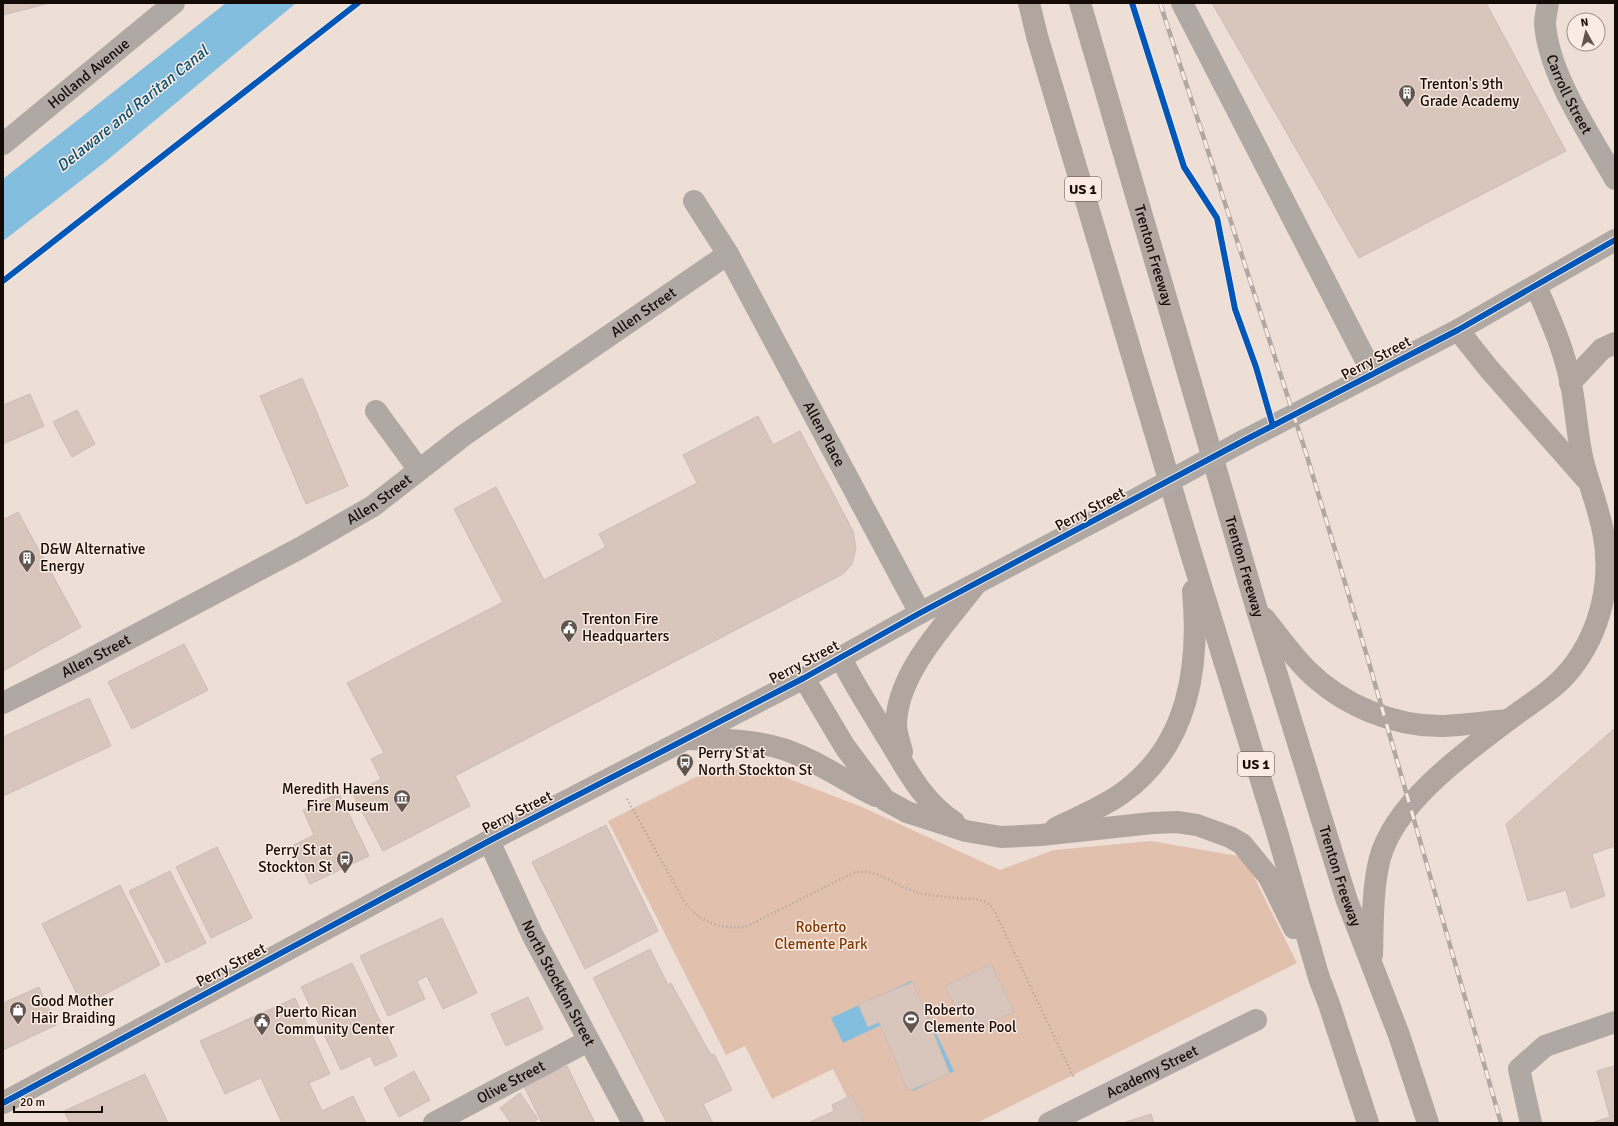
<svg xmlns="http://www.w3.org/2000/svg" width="1618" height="1126" font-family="Signika,sans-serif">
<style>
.green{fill:#e1c0ad}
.water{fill:#84bedf}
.building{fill:#d8c5bb;stroke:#cabeb8}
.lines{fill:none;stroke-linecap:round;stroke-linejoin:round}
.path{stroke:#aca39f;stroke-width:2.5;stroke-dasharray:1 3;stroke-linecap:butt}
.minor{stroke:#b0a8a3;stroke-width:22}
.highway{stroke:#b1a59f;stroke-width:22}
.rail-casing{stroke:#b1a8a3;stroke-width:4.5}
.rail{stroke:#fcebe2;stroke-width:3;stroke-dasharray:9;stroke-linecap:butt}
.minor-bridge{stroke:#b0a8a3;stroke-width:22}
.cycleway-casing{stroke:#fcebe2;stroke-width:8}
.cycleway{stroke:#0057b8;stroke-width:6}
.labels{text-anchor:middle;stroke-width:3;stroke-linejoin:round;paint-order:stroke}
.shield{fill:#fcebe2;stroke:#5a4e49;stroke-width:1}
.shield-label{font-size:14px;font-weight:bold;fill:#140b07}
.street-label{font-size:15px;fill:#140b07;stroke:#fcebe2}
.poi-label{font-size:15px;fill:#140b07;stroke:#fcebe2;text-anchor:start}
.park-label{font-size:15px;fill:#7f3900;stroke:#fcebe2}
.water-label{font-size:16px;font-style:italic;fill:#055072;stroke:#fcebe2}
</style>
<rect width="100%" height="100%" fill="#edded6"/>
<path class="green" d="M731 769 779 775 862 807 1000 870 1054 850 1151 841 1244 857 1297 963 977 1123H860L833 1069 772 1099 745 1046 726 1055 608 821 696 777Z"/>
<path class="water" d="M226 3H296L105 162 3 241V179Z
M911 981 954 1071 913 1091 881 1025 843 1043 831 1018Z"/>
<path class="building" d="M3 3H50L3 15Z
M1212 3H1486L1566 151 1359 258Z
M302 378 348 486 306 504 260 396Z
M30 394 44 426 3 444V405Z
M77 410 95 444 72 457 53 422Z
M758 416 773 445 800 431 853 531 856 548 852 564 843 574 455 776 470 806 383 851 353 794 381 779 371 759 384 753 347 683 503 602 454 509 496 487 544 580 606 547 599 534 697 483 683 455Z
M18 512 81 627 3 671V520Z
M184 644 208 690 132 729 108 682Z
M89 698 111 746 3 796V737Z
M1615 728V846L1592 854 1605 896 1571 908 1566 890 1528 901 1506 824Z
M339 793 369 856 310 884 292 846 314 835 303 810Z
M606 825 658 931 585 969 532 862Z
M217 847 252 918 211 938 176 867Z
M170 871 206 943 166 963 129 891Z
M120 885 160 965 83 1006 42 924Z
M442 918 477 993 443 1009 427 976 417 981 425 999 388 1016 360 956Z
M650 949 668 985 671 983 711 1055 714 1054 732 1090 703 1104 713 1123H667L593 978Z
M352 963 397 1056 375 1066 370 1056 341 1070 301 987Z
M991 964 1014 1012 968 1033 945 986Z
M913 982 950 1074 908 1091 879 1022 868 1027 858 1004Z
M39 987 56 1025 3 1050V1003Z
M528 997 543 1029 506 1046 491 1014Z
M295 998 330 1074 309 1083 322 1111 353 1096 366 1123H282L261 1078 225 1094 200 1041Z
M567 1066 595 1123H542L524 1086Z
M1615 1066V1123H1591L1610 1117 1597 1071Z
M414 1071 430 1100 399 1117 384 1088Z
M145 1074 168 1123H70L64 1111Z
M520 1093 538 1119 532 1123H511L500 1108Z
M852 1095 864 1123H808L834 1111 832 1105Z
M1151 1114 1154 1123H1123Z"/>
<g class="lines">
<path class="path" d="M627 799 685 903C702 923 719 929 745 927L853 873C877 867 892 884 913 891 928 897 949 896 965 899 978 898 986 900 994 910L1074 1078"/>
<g class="minor">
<path d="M1182 3 1373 374"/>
<path id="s1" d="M1548 3C1547 10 1545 17 1545 24 1549 76 1590 134 1615 179"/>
<path id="s2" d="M3 144 174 3"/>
<path id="s3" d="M694 201 728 254 920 613"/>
<path d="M376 411 419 470"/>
<path d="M1245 440 1458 330 1615 240"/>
<path id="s4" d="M3 703 83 663 302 547 373 506 463 436 728 254"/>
<path id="s5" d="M489 841 533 936 633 1123"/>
<path d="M3 1103 489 841 804 678 920 613 1125 505"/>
<path id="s6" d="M434 1123 588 1041"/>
<path id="s7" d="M1049 1123 1256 1020"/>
<path d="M1531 1123 1519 1069 1545 1046 1615 1022"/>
</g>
<g class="highway">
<path d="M1029 3 1037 36 1190 550 1277 832 1319 978 1329 1004 1368 1123"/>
<path id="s8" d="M1080 3 1257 610 1346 898 1399 1035 1428 1123"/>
<path d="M1458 330 1489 369 1586 479"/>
<path d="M1570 383 1602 349 1615 343"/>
<path d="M1264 618C1278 635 1291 654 1307 670 1342 705 1394 727 1444 726 1465 725 1486 722 1508 720"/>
<path d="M841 658C853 683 868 705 882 729 904 763 919 799 954 822"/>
<path d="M804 678 845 747 885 800 907 812 966 831 1001 837 1041 835 1152 823 1177 822 1197 825 1230 837 1242 844 1269 877 1294 928"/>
<path d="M688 739C720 740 752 739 783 749 816 760 845 781 876 796"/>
<path d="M902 752C900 743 896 733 896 725 897 672 946 624 976 584"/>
<path d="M1056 828C1078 817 1101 808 1121 794 1189 746 1200 667 1193 591"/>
<path d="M1372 955C1373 923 1372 889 1380 858 1395 803 1463 754 1507 721 1529 704 1553 691 1570 670 1601 632 1613 579 1603 531 1598 507 1589 484 1583 461 1577 436 1576 409 1571 384 1564 349 1550 318 1536 286"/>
</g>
<g class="rail-casing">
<path id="rail" d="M1160 3 1306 453 1367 656 1501 1123"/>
</g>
<use href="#rail" class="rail"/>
<path class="minor-bridge" d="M1125 505 1245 440"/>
<g class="cycleway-casing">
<path id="cycleway" d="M1132 3 1184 167 1217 218 1235 309 1256 367 1273 426
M3 281 358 3
M3 1103 489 841 804 678 920 613 1245 440 1458 330 1615 240"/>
</g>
<use href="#cycleway" class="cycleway"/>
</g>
<defs>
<g id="building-pin" transform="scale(0.9)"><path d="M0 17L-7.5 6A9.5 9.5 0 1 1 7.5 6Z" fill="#60554f" stroke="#fcebe2"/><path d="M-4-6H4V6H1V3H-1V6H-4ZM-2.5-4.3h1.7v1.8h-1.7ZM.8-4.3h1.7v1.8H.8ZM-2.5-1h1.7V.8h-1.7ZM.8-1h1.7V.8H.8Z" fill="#fff"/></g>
<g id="civic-pin" transform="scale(0.9)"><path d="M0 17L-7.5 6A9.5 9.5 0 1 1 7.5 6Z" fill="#60554f" stroke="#fcebe2"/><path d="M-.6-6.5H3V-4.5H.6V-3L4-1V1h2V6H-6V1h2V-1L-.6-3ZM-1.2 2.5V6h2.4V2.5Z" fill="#fff"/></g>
<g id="bus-pin" transform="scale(0.9)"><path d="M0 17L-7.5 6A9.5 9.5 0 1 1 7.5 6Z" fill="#60554f" stroke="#fcebe2"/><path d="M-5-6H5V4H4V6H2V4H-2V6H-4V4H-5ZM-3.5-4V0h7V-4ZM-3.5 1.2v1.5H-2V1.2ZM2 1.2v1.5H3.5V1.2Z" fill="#fff"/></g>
<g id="museum-pin" transform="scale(0.9)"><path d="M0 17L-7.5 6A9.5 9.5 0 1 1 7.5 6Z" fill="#60554f" stroke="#fcebe2"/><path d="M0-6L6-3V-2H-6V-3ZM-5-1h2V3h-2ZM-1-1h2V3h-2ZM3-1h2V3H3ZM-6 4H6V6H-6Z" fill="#fff"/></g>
<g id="shop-pin" transform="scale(0.9)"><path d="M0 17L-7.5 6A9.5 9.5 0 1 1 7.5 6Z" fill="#60554f" stroke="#fcebe2"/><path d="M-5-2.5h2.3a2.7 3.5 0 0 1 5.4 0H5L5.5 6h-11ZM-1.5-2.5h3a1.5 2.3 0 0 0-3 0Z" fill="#fff"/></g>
<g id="stadium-pin" transform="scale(0.9)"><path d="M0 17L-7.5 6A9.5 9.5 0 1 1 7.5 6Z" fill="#60554f" stroke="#fcebe2"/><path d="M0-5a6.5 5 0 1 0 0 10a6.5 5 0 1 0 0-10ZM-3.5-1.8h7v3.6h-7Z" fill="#fff"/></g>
</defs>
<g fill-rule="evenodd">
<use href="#building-pin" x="1407" y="93"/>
<use href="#building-pin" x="27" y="558"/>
<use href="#civic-pin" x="569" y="628"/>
<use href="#bus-pin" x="685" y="762"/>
<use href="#museum-pin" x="402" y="798"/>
<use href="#bus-pin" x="345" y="859"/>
<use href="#shop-pin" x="18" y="1010"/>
<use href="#stadium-pin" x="911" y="1019"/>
<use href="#civic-pin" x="262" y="1021"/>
</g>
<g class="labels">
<g class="shield">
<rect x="1065" y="177" width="36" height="24" rx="3"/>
<rect x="1238" y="752" width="36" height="24" rx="3"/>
</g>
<g class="shield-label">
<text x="1083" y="194">US 1</text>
<text x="1256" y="769">US 1</text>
</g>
<g class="street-label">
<text dy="5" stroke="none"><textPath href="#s2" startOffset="111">Holland Avenue</textPath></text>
<text dy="5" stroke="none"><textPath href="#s1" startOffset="96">Carroll Street</textPath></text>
<text dy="5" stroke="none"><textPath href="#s8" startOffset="263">Trenton Freeway</textPath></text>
<text dy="5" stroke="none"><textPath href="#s4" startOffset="752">Allen Street</textPath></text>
<text transform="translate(1376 358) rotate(-28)" y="5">Perry Street</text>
<text dy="5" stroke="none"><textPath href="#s3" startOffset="267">Allen Place</textPath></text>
<text dy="5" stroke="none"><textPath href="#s4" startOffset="428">Allen Street</textPath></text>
<text transform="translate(1090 509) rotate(-28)" y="5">Perry Street</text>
<text dy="5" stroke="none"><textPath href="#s8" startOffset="587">Trenton Freeway</textPath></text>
<text dy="5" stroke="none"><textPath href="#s4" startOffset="104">Allen Street</textPath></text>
<text transform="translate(804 662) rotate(-28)" y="5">Perry Street</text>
<text transform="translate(517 812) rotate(-27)" y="5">Perry Street</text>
<text dy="5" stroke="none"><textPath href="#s8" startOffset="911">Trenton Freeway</textPath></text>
<text transform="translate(231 965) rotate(-28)" y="5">Perry Street</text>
<text dy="5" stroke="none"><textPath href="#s5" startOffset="158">North Stockton Street</textPath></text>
<text dy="5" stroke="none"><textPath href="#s7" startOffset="115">Academy Street</textPath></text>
<text dy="5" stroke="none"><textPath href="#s6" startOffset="87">Olive Street</textPath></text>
</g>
<g class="poi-label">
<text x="1420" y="89">Trenton's 9th<tspan x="1420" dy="17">Grade Academy</tspan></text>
<text x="40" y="554">D&amp;W Alternative<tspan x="40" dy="17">Energy</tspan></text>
<text x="582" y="624">Trenton Fire<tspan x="582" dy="17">Headquarters</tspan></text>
<text x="698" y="758">Perry St at<tspan x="698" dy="17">North Stockton St</tspan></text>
<text x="389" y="794" text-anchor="end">Meredith Havens<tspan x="389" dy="17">Fire Museum</tspan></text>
<text x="332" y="855" text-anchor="end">Perry St at<tspan x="332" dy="17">Stockton St</tspan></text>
<text x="31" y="1006">Good Mother<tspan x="31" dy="17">Hair Braiding</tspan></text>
<text x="924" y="1015">Roberto<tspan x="924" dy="17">Clemente Pool</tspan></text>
<text x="275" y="1017">Puerto Rican<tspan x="275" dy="17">Community Center</tspan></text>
</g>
<g class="park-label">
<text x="821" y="932">Roberto<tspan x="821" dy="17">Clemente Park</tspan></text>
</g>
<g class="water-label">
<text transform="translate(132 108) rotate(-39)" y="6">Delaware and Raritan Canal</text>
</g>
</g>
<rect width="1618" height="1126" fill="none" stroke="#140b07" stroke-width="8"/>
<g transform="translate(1586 32) rotate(352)"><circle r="19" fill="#fcebe2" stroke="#9f918a"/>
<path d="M0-3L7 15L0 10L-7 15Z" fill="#60554f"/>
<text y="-6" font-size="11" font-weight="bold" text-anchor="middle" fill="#140b07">N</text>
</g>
<path d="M14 1106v6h88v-6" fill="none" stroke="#140b07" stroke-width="2"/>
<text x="20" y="1106" font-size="12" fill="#140b07" stroke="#fcebe2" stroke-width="3" paint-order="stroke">20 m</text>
</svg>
